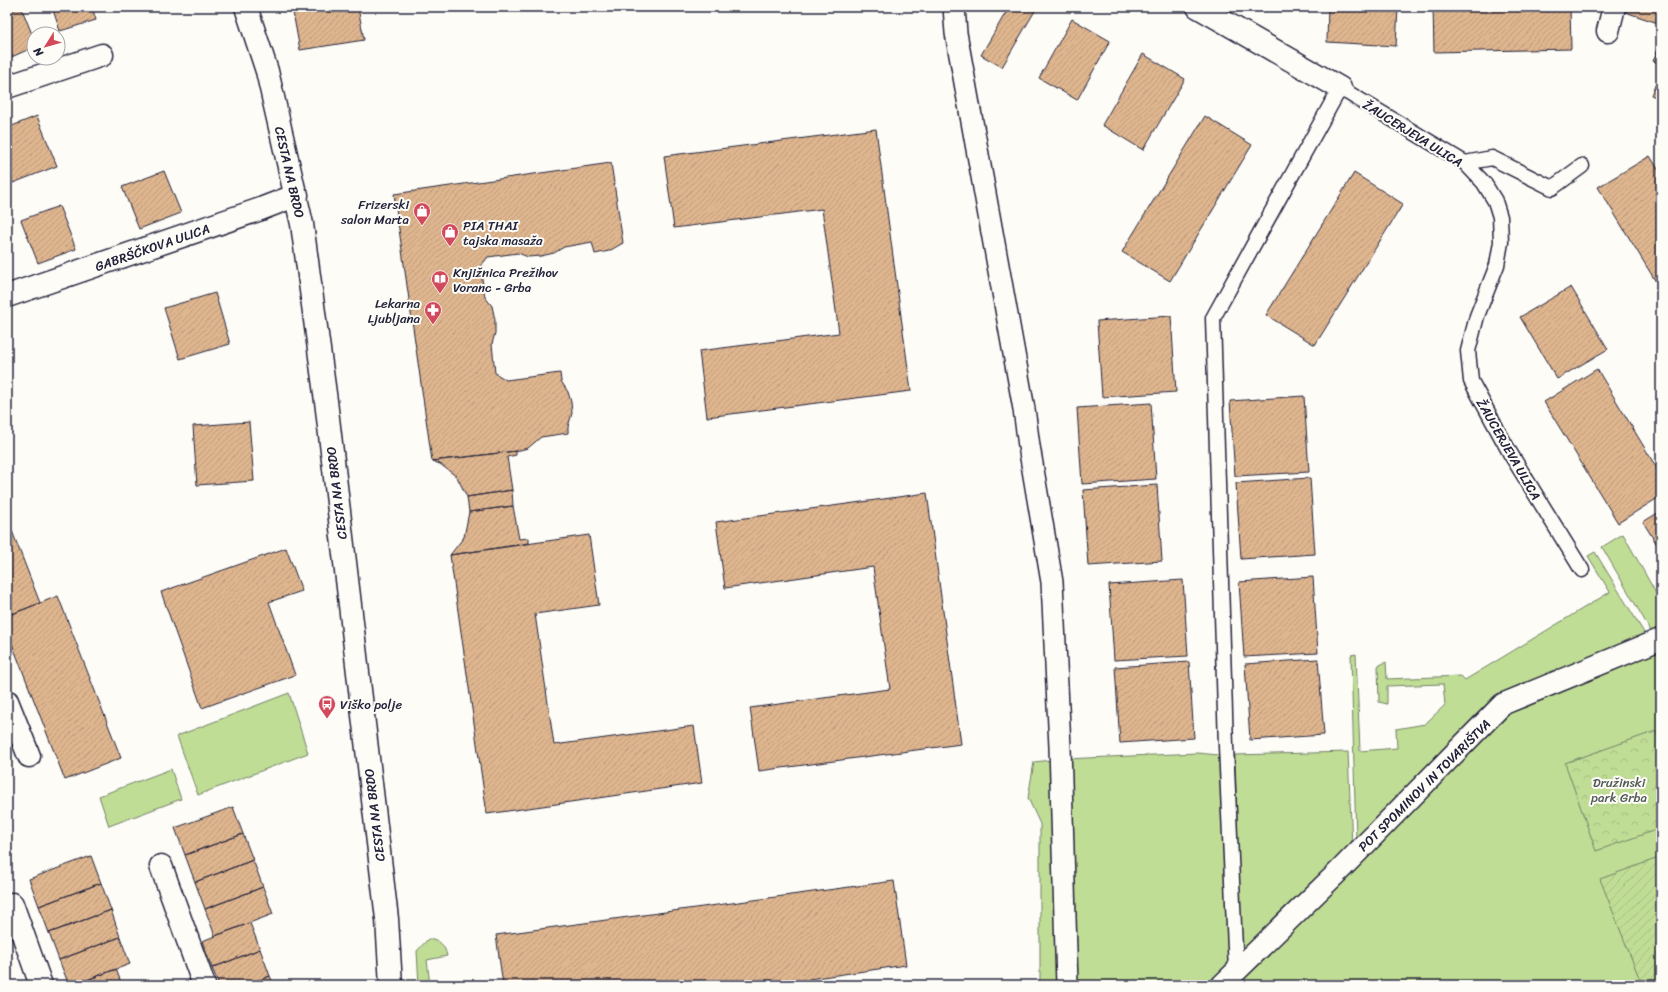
<svg xmlns="http://www.w3.org/2000/svg" width="1668" height="992" font-family="Sriracha,sans-serif">
<style>
.grass{fill:#c0dd95;stroke:#718068}
.forest{fill:url(#forest-crowns);stroke:#718068}
.garden{fill:url(#garden-furrows);stroke:#718068}
.building{fill:url(#building-hatch);stroke:#22223b}
.lines{fill:none;stroke-linecap:round;stroke-linejoin:round}
.service-casing{stroke:#22223b;stroke-width:17}
.pedestrian-casing{stroke:#22223b;stroke-width:24}
.minor-casing{stroke:#22223b;stroke-width:25}
.tertiary-casing{stroke:#22223b;stroke-width:25}
.service{stroke:#fdfcf7;stroke-width:14}
.pedestrian{stroke:#fdfcf7;stroke-width:21}
.minor{stroke:#fdfcf7;stroke-width:22}
.tertiary{stroke:#fdfcf7;stroke-width:22}
.labels{text-anchor:middle;stroke-width:4;stroke-linejoin:round;paint-order:stroke}
.street-label{font-size:13px;fill:#22223b;stroke:#fdfcf7}
.poi-label{font-size:13px;fill:#22223b;stroke:#fdfcf7;text-anchor:start}
.park-label{font-size:13px;fill:#515a56;stroke:#fdfcf7}
</style>
<defs>
<pattern id="forest-crowns" width="20" height="18" patternUnits="userSpaceOnUse"><rect width="20" height="18" fill="#c0dd95"/><path d="M2 6a3 3 0 1 1 6 0M12 15a3 3 0 1 1 6 0" fill="none" stroke="#a5bd81"/></pattern>
<pattern id="garden-furrows" width="10" height="10" patternUnits="userSpaceOnUse"><rect width="10" height="10" fill="#c0dd95"/><path d="M-1 1l2-2M0 10L10 0M9 11l2-2" fill="none" stroke="#a5bd81"/></pattern>
<pattern id="building-hatch" width="6" height="6" patternUnits="userSpaceOnUse"><rect width="6" height="6" fill="#deb58e"/><path d="M-1 1l2-2M0 6l6-6M5 7l2-2" fill="none" stroke="#be9b7b"/></pattern>
</defs>
<rect width="100%" height="100%" fill="#fdfcf7"/>
<filter id="ink" filterUnits="userSpaceOnUse"><feTurbulence type="fractalNoise" baseFrequency=".025" numOctaves="2"/><feDisplacementMap in="SourceGraphic" scale="8" xChannelSelector="R" yChannelSelector="G"/><feConvolveMatrix kernelMatrix="1 2 1 2 8 2 1 2 1" color-interpolation-filters="sRGB"/></filter>
<g filter="url(#ink)">
<path class="grass" d="M1623 534 1658 597 1661 596V629L1652 633 1602 547Z
M1595 552 1646 636 1498 697 1356 840 1351 655 1356 654 1360 751 1397 748 1396 729 1425 724 1445 705 1443 684 1387 686V704L1379 702 1378 666 1386 662 1387 679 1461 676 1465 680 1610 592 1588 556Z
M1661 648V985H1234L1509 711Z
M289 693 308 753 198 795 177 736Z
M1348 752 1352 846 1241 953 1235 755Z
M1197 753 1219 755 1229 967 1211 985H1073L1065 759Z
M1052 760 1063 985H1040V824L1028 798 1034 762Z
M171 769 181 799 109 826 99 796Z
M428 939C439 938 445 946 447 956L427 960 430 985H419L417 951Z"/>
<path class="forest" d="M1656 731 1661 746V828L1596 851 1565 763Z"/>
<path class="garden" d="M1661 857V985H1642L1600 879Z"/>
<path class="building" d="M21 7 34 39V47L7 59V12Z
M52 7H92L96 20 60 31Z
M292 7H358L364 40 300 50Z
M1009 7H1032L1036 9 1002 67 981 55Z
M1328 7H1398L1396 46 1327 42Z
M1433 7H1570L1571 49 1434 52Z
M1626 7H1661V24L1625 12Z
M1072 19 1110 41 1077 100 1039 78Z
M1661 42V64L1653 61Z
M1143 54 1185 79 1143 150 1102 125Z
M1661 72V99L1651 95Z
M37 116 57 166 13 183 7 168V128Z
M1205 116 1252 145 1170 281 1122 252Z
M876 129 911 391 707 417 699 351 839 333 822 209 674 228 664 156Z
M1650 156 1661 174V290L1598 187Z
M611 163 623 243 609 251 595 254 592 242 564 247 554 253 541 256 528 257 518 253 488 257 480 267 485 297 492 306 495 320V333L492 344 495 373 506 380 560 373 561 381 568 392 571 402 572 413 568 427V433L541 437 528 448 516 451 432 461 394 194Z
M164 171 181 213 139 229 122 187Z
M1354 173 1403 204 1315 345 1266 315Z
M59 206 76 249 38 263 21 220Z
M1571 287 1608 349 1557 379 1520 317Z
M215 293 230 344 180 359 164 308Z
M1171 316 1176 392 1102 397 1097 321Z
M1597 369 1661 475V496L1618 523 1544 402Z
M1304 396 1309 472 1235 476 1230 401Z
M1151 403 1156 479 1082 484 1077 408Z
M249 422 254 481 197 485 193 426Z
M516 451V455L507 457 512 490 467 497 457 477 440 464 432 461Z
M1310 478 1315 554 1241 559 1236 483Z
M1157 485 1162 561 1088 566 1083 490Z
M512 490 513 506 469 512 467 497Z
M927 493 961 744 759 771 750 708 890 689 873 567 725 588 716 522Z
M513 506 519 539 529 538V543L450 555 464 537 469 512Z
M1661 511V551L1643 522Z
M7 518 40 603 7 616Z
M589 535 599 605 535 614 554 745 694 726 702 783 487 814 450 555Z
M286 548 302 591 269 602 295 675 202 708 161 592Z
M1313 577 1318 653 1244 657 1239 582Z
M1183 580 1188 656 1114 660 1109 585Z
M58 596 121 758 65 780 7 631V616Z
M1318 659 1324 735 1250 740 1245 664Z
M1189 662 1194 738 1120 743 1115 667Z
M233 807 243 834 185 855 175 828Z
M243 834 253 860 195 882 185 855Z
M91 856 101 883 39 906 29 879Z
M253 860 263 887 205 909 195 882Z
M894 881 906 965 809 979 810 985H503L496 935Z
M101 883 111 910 49 933 39 906Z
M263 887 273 914 215 936 205 909Z
M111 910 120 937 59 960 49 933Z
M250 923 260 949 212 968 202 941Z
M120 937 130 964 74 985H69L59 960Z
M260 949 270 976 247 985H219L212 968Z
M116 969 122 985H73Z
M270 976 274 985H247Z"/>
<g class="lines">
<g class="service-casing">
<path id="service" d="M1465 163 1492 158 1552 188 1582 166
M1236 971 1226 746 1213 318 1340 88 1465 163 1484 183 1495 201 1500 217 1501 242 1497 265 1477 316 1468 351 1471 381 1510 453 1582 570"/>
</g>
<g class="pedestrian-casing">
<path id="pedestrian" d="M954 7 956 33 1024 409 1029 446 1052 582 1060 747 1067 985
M1222 985 1339 871 1503 704 1661 639"/>
</g>
<g class="minor-casing">
<path id="minor" d="M1198 7 1340 88
M1608 31 1614 7
M7 87 102 55
M7 296 258 210 297 195
M7 701 29 756
M161 866 204 985
M12 904 41 985"/>
</g>
<g class="tertiary-casing">
<path id="tertiary" d="M246 7 267 71 302 224 326 401 387 919 391 985"/>
</g>
<use href="#service" class="service"/>
<use href="#pedestrian" class="pedestrian"/>
<use href="#minor" class="minor"/>
<use href="#tertiary" class="tertiary"/>
</g>
</g>
<defs>
<g id="shop-pin" transform="scale(0.9)"><path d="M0 17L-7.5 6A9.5 9.5 0 1 1 7.5 6Z" fill="#d1495b" stroke="#fdfcf7"/><path d="M-5-2.5h2.3a2.7 3.5 0 0 1 5.4 0H5L5.5 6h-11ZM-1.5-2.5h3a1.5 2.3 0 0 0-3 0Z" fill="#fff"/></g>
<g id="library-pin" transform="scale(0.9)"><path d="M0 17L-7.5 6A9.5 9.5 0 1 1 7.5 6Z" fill="#d1495b" stroke="#fdfcf7"/><path d="M-6-4Q-3-5.5-.7-3.5V5Q-3 3-6 4ZM6-4Q3-5.5 .7-3.5V5Q3 3 6 4Z" fill="#fff"/></g>
<g id="pharmacy-pin" transform="scale(0.9)"><path d="M0 17L-7.5 6A9.5 9.5 0 1 1 7.5 6Z" fill="#d1495b" stroke="#fdfcf7"/><path d="M-2-6h4v4h4v4h-4v4h-4v-4h-4v-4h4Z" fill="#fff"/></g>
<g id="bus-pin" transform="scale(0.9)"><path d="M0 17L-7.5 6A9.5 9.5 0 1 1 7.5 6Z" fill="#d1495b" stroke="#fdfcf7"/><path d="M-5-6H5V4H4V6H2V4H-2V6H-4V4H-5ZM-3.5-4V0h7V-4ZM-3.5 1.2v1.5H-2V1.2ZM2 1.2v1.5H3.5V1.2Z" fill="#fff"/></g>
</defs>
<g fill-rule="evenodd">
<use href="#shop-pin" x="422" y="211"/>
<use href="#shop-pin" x="450" y="232"/>
<use href="#library-pin" x="440" y="279"/>
<use href="#pharmacy-pin" x="433" y="310"/>
<use href="#bus-pin" x="327" y="704"/>
</g>
<g class="labels">
<g class="street-label">
<text transform="translate(1413 133) rotate(32)" y="5">ŽAUCERJEVA ULICA</text>
<text transform="translate(290 172) rotate(77)" y="5">CESTA NA BRDO</text>
<text transform="translate(152 247) rotate(-19)" y="5">GABRŠČKOVA ULICA</text>
<text transform="translate(1509 449) rotate(60)" y="5">ŽAUCERJEVA ULICA</text>
<text transform="translate(336 493) rotate(-97)" y="5">CESTA NA BRDO</text>
<text transform="translate(1424 785) rotate(-45)" y="5">POT SPOMINOV IN TOVARIŠTVA</text>
<text transform="translate(374 815) rotate(-97)" y="5">CESTA NA BRDO</text>
</g>
<g class="poi-label">
<text x="409" y="209" text-anchor="end">Frizerski<tspan x="409" dy="15">salon Marta</tspan></text>
<text x="463" y="230">PIA THAI<tspan x="463" dy="15">tajska masaža</tspan></text>
<text x="453" y="277">Knjižnica Prežihov<tspan x="453" dy="15">Voranc - Grba</tspan></text>
<text x="420" y="308" text-anchor="end">Lekarna<tspan x="420" dy="15">Ljubljana</tspan></text>
<text x="340" y="709">Viško polje</text>
</g>
<g class="park-label">
<text x="1619" y="787">Družinski<tspan x="1619" dy="15">park Grba</tspan></text>
</g>
</g>
<rect width="1668" height="992" fill="none" stroke="#fdfcf7" stroke-width="24"/>
<rect x="12" y="12" width="1644" height="968" fill="none" stroke="#22223b" stroke-width="1.5" filter="url(#ink)"/>
<g transform="translate(46 46) rotate(233)"><circle r="19" fill="#fdfcf7" stroke="#a5a5ac"/>
<path d="M0-3L7 15L0 10L-7 15Z" fill="#d1495b"/>
<text y="-6" font-size="11" font-weight="bold" text-anchor="middle" fill="#22223b">N</text>
</g>
</svg>
